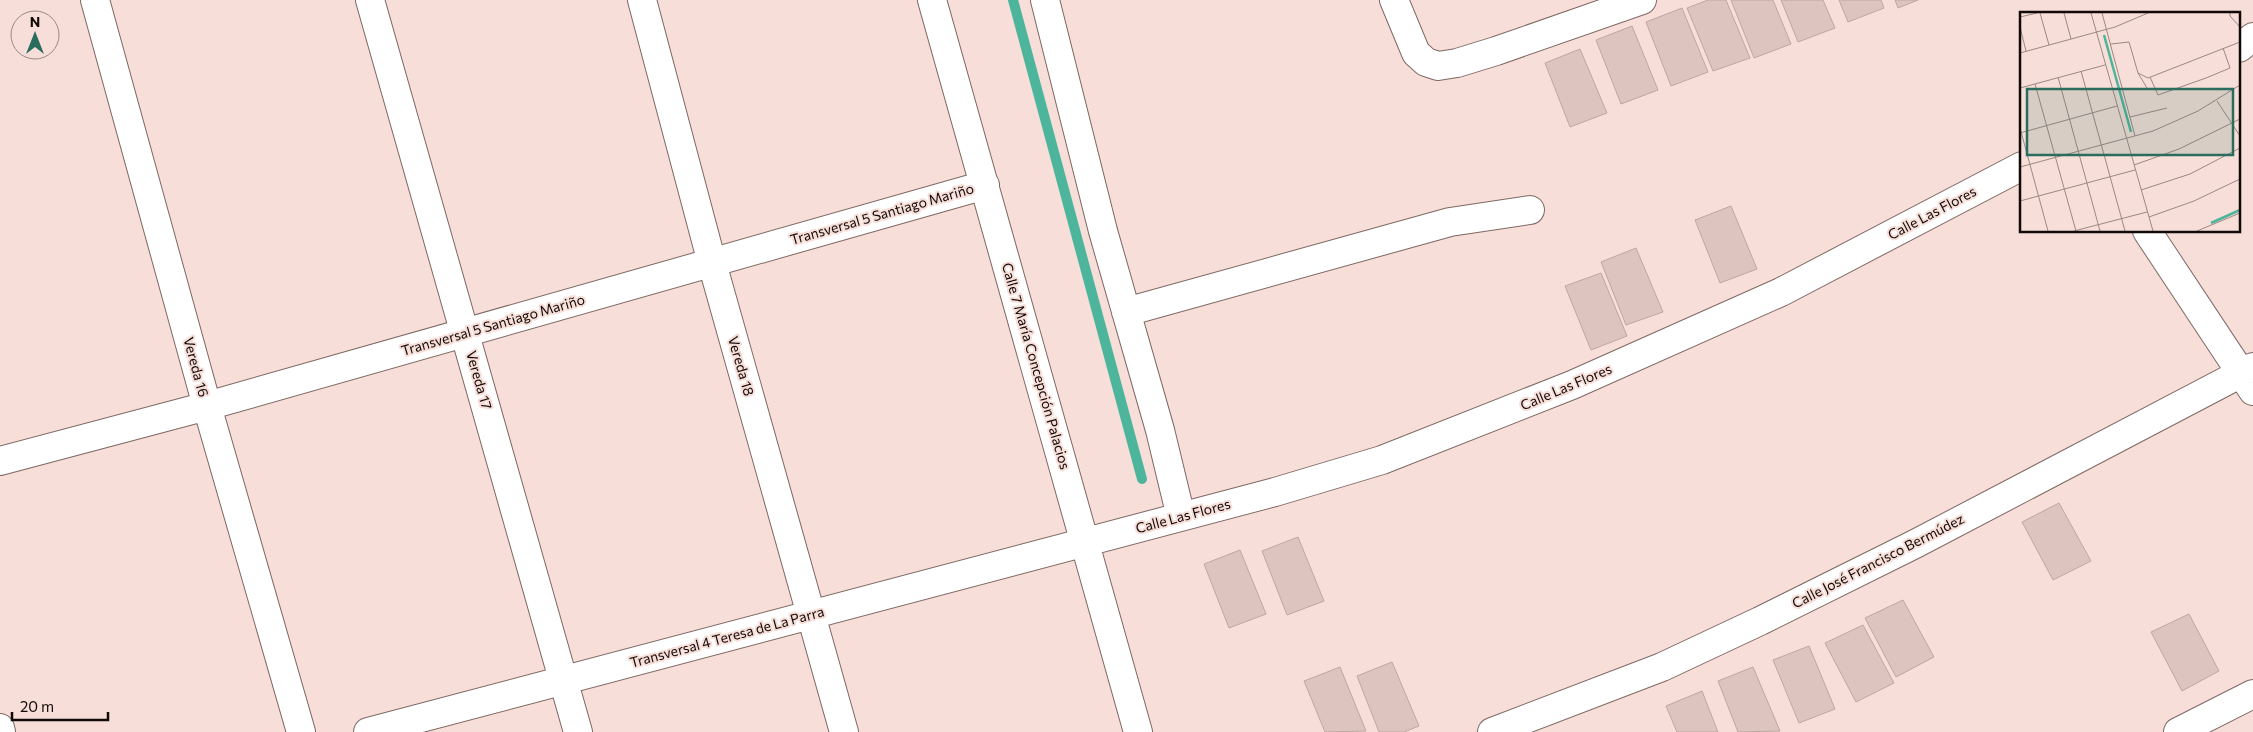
<svg xmlns="http://www.w3.org/2000/svg" width="2253" height="732" font-family="Commissioner,sans-serif">
<style>
.lines{fill:none;stroke-linecap:round;stroke-linejoin:round}
.stream{stroke:#4eb59d;stroke-width:10}
.building{fill:#ddc4be;stroke:#bfa7a1}
.minor-casing{stroke:#7e6863;stroke-width:30}
.minor{stroke:#fff;stroke-width:28}
.labels{text-anchor:middle;stroke-width:4;stroke-linejoin:round;paint-order:stroke}
.street-label{font-size:14px;fill:#110907;stroke:#f7ded8}
.inset-river{fill:none;stroke:#4eb59d;stroke-width:2.5}
.inset-road{fill:none;stroke:#9b8984;stroke-width:1}
.view{fill:#2a6d5e;fill-opacity:0.15;stroke:#2a6d5e;stroke-width:2.5}
.inset-edge{fill:none;stroke:#110907;stroke-width:2.5}
</style>
<rect width="100%" height="100%" fill="#f7ded8"/>
<g class="lines">
<path class="stream" d="M1013 0 1142 479"/>
</g>
<path class="building" d="M1708 0H1726L1750 58 1713 71 1687 8Z
M1731 0H1773L1791 44 1754 58Z
M1781 0H1823L1835 28 1798 42Z
M1839 0H1881L1884 8 1848 22Z
M1895 0H1918L1898 8Z
M1682 8 1708 72 1671 86 1646 22Z
M1632 26 1658 90 1621 104 1596 40Z
M1580 49 1607 113 1570 127 1545 63Z
M1731 206 1757 269 1720 283 1695 220Z
M1636 248 1663 312 1626 325 1601 262Z
M1601 273 1627 336 1591 350 1565 286Z
M2059 503 2091 561 2053 580 2022 522Z
M1298 537 1324 601 1287 615 1262 551Z
M1240 550 1266 614 1229 628 1204 564Z
M1903 600 1934 657 1896 677 1865 618Z
M2189 614 2219 671 2182 691 2151 632Z
M1863 625 1894 683 1856 702 1825 643Z
M1809 646 1835 709 1799 723 1773 660Z
M1392 662 1419 726 1404 732H1379L1357 676Z
M1340 667 1366 731 1325 732 1304 681Z
M1753 667 1780 731 1738 732 1718 681Z
M1702 691 1718 732H1677L1666 706Z"/>
<g class="lines">
<g class="minor-casing">
<path id="minor" d="M95 0 207 406 301 732
M370 0 578 732
M642 0 712 263 844 732
M932 0 1138 732
M1045 0 1103 231 1160 430 1181 517
M1394 0 1416 53 1426 62 1438 66 1457 63 1496 51 1642 0
M2239 48 2253 37
M2147 231 2253 391
M1126 312 1450 222 1530 210
M0 461 207 406 985 185
M0 728 1 732
M368 732 1275 492 1382 460 1572 385 1781 292 2022 166
M1492 732 1662 667 1760 621 1915 544 2253 367
M2178 732 2253 694"/>
</g>
<use href="#minor" class="minor"/>
</g>
<g class="labels">
<g class="street-label">
<text transform="translate(1932 213) rotate(-28)" y="5">Calle Las Flores</text>
<text transform="translate(882 214) rotate(-16)" y="5">Transversal 5 Santiago Mariño</text>
<text transform="translate(493 325) rotate(-16)" y="5">Transversal 5 Santiago Mariño</text>
<text transform="translate(741 366) rotate(74)" y="5">Vereda 18</text>
<text transform="translate(1036 366) rotate(74)" y="5">Calle 7 María Concepción Palacios</text>
<text transform="translate(196 367) rotate(75)" y="5">Vereda 16</text>
<text transform="translate(479 380) rotate(74)" y="5">Vereda 17</text>
<text transform="translate(1566 387) rotate(-23)" y="5">Calle Las Flores</text>
<text transform="translate(1183 516) rotate(-15)" y="5">Calle Las Flores</text>
<text transform="translate(1878 561) rotate(-27)" y="5">Calle José Francisco Bermúdez</text>
<text transform="translate(727 637) rotate(-15)" y="5">Transversal 4 Teresa de La Parra</text>
</g>
</g>
<g transform="translate(2020 12)">
<rect width="220" height="220" fill="#f7ded8"/>
<path class="inset-river" d="M84 23 111 120M191 211 220 198"/>
<path class="inset-road" d="M20 1 29 33M44 1 51 27M71 1 133 219M82 1 115 124M210 1V4L220 15M0 5 17 1M0 15 6 39M91 32 109 30 118 61M0 41 95 15 128 1M61 59 105 219M38 65 80 219M130 65 138 83 186 66 210 56 203 36M15 72 56 219M0 76 85 53M127 76 118 61 128 66 220 30M197 89 220 124M110 105 147 96M0 116 28 219M0 121 97 94M114 153 159 137 220 107M0 155 133 119 178 99 220 73M121 178 170 162 220 136M0 189 115 158M129 205 174 189 220 167M54 219 127 200M177 219 220 201"/>
<path class="view" d="M7 77H213V143H7Z"/>
<rect width="220" height="220" class="inset-edge"/>
</g>
<g transform="translate(35 35)"><circle r="24" fill="#f7ded8" stroke="#9b8984"/>
<path d="M0-4L9 19L0 12L-9 19Z" fill="#2a6d5e"/>
<text y="-8" font-size="14" font-weight="bold" text-anchor="middle" fill="#110907">N</text>
</g>
<path d="M12 712v8h96v-8" fill="none" stroke="#110907" stroke-width="2.5"/>
<text x="20" y="712" font-size="15" fill="#110907" stroke="#f7ded8" stroke-width="4" paint-order="stroke">20 m</text>
</svg>
